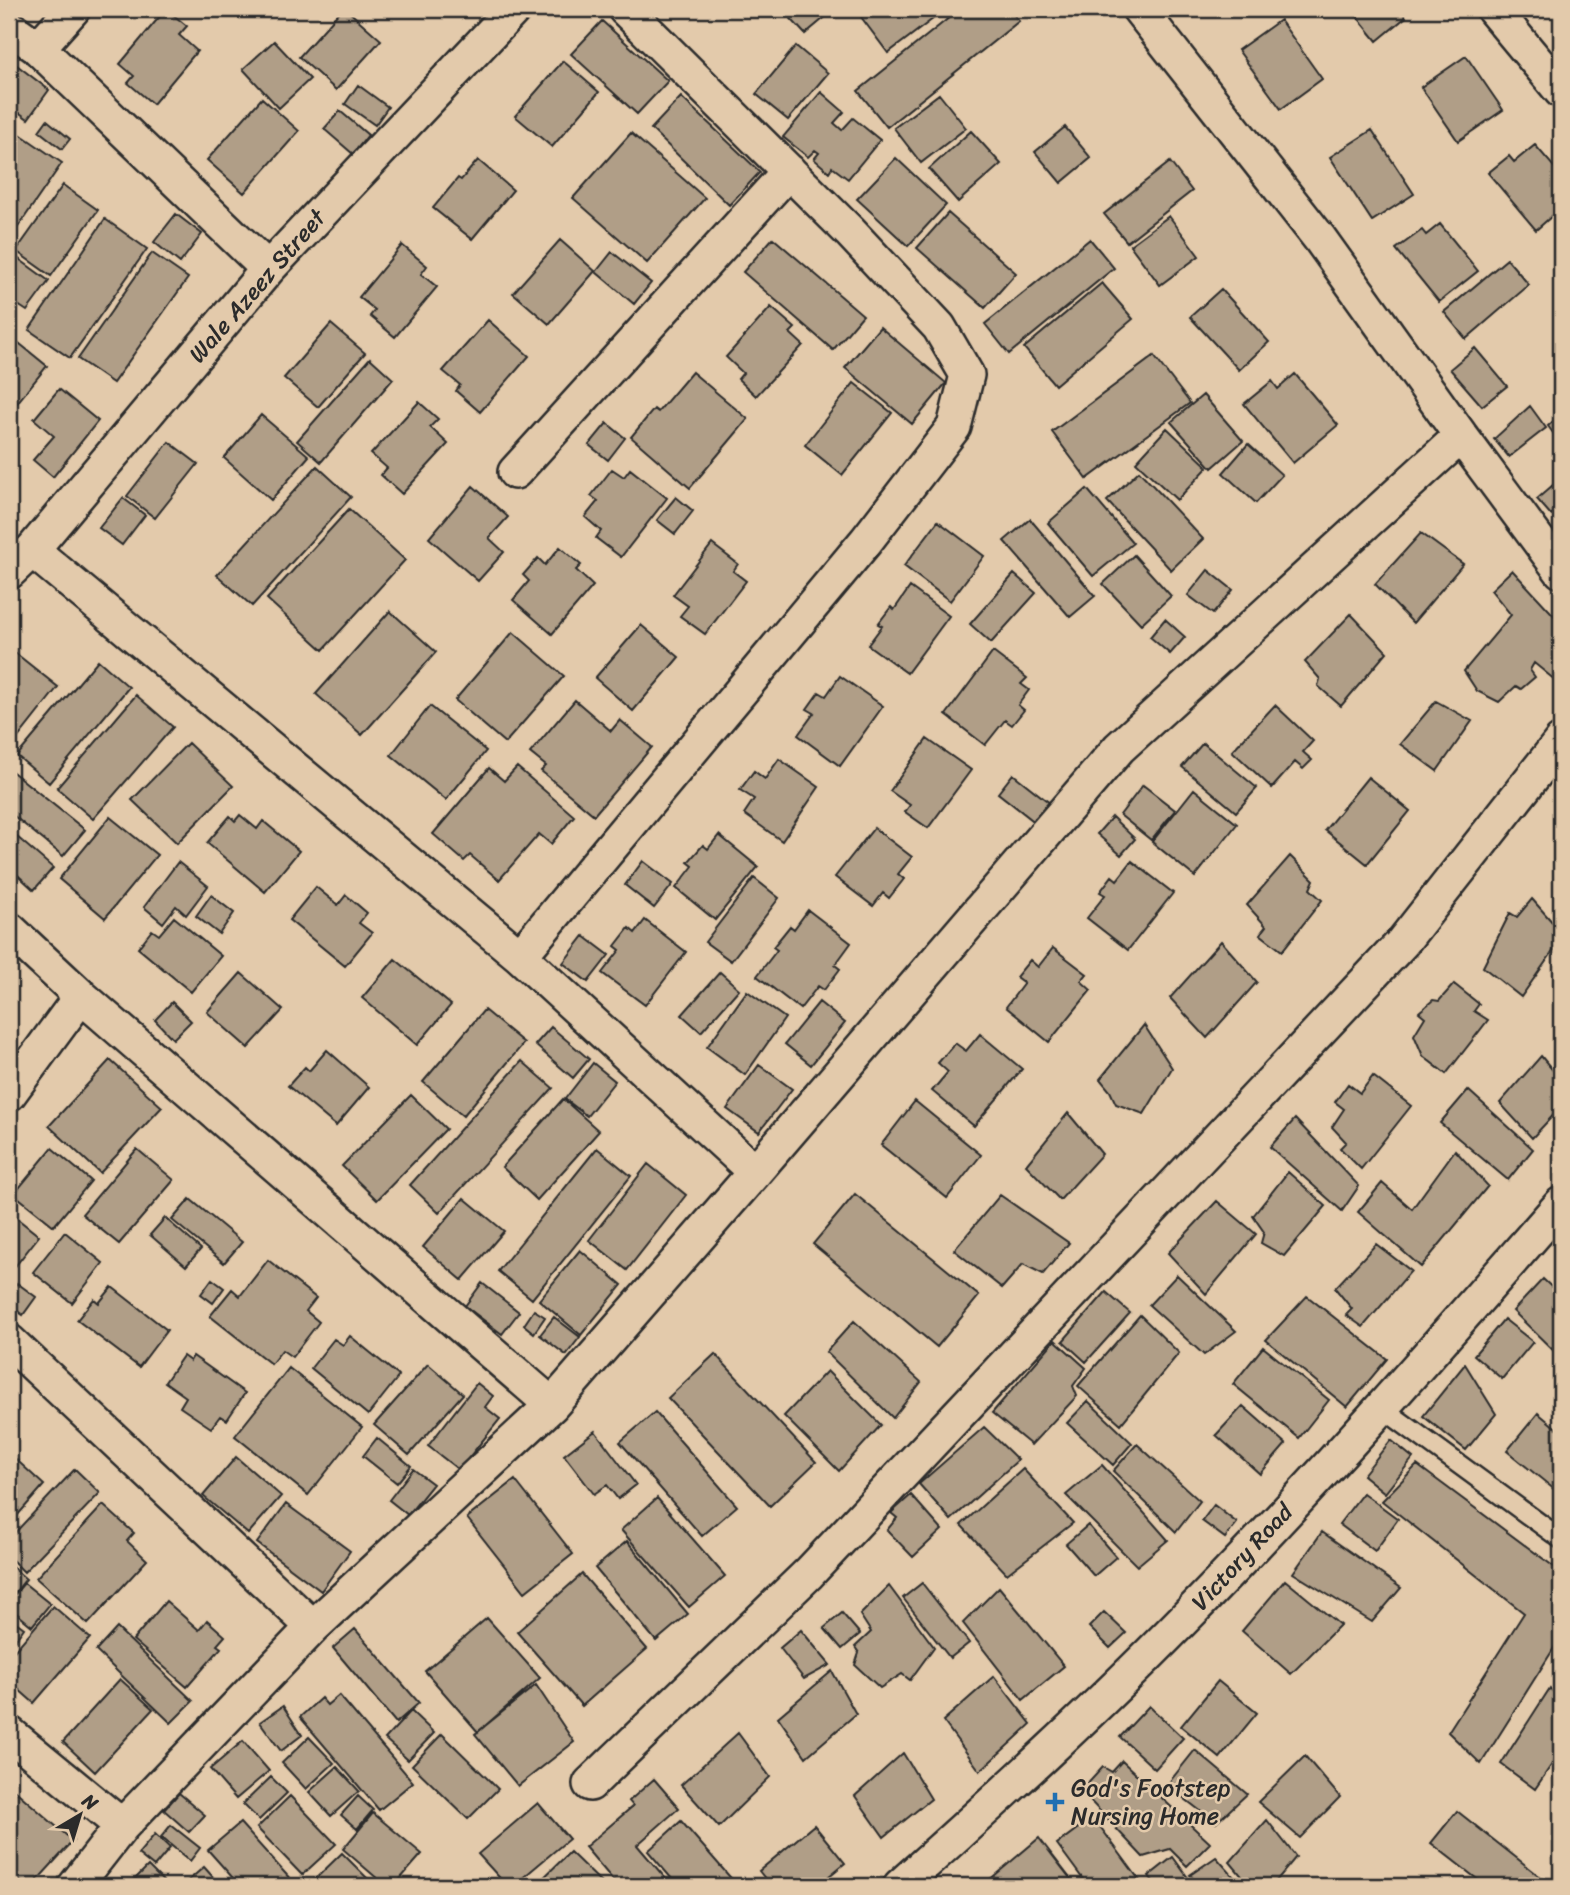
<svg xmlns="http://www.w3.org/2000/svg" width="1570" height="1895" font-family="Sriracha,sans-serif">
<style>
.building{fill:#b09e87;stroke:#2b2b2b;stroke-width:2}
.lines{fill:none;stroke-linecap:round;stroke-linejoin:round}
.lane-casing{stroke:#2b2b2b;stroke-width:23}
.street-casing{stroke:#2b2b2b;stroke-width:38}
.lane{stroke:#e3caab;stroke-width:18}
.street{stroke:#e3caab;stroke-width:33}
.poi-dot{fill:#1f6fb2;stroke:#e3caab;stroke-width:2.5}
.labels{text-anchor:middle;stroke-width:5;stroke-linejoin:round;paint-order:stroke}
.street-label{font-size:24px;fill:#2b2b2b;stroke:#e3caab}
.poi-label{font-size:24px;fill:#2b2b2b;stroke:#e3caab;text-anchor:start}
</style>
<rect width="100%" height="100%" fill="#e3caab"/>
<filter id="ink" filterUnits="userSpaceOnUse"><feTurbulence type="fractalNoise" baseFrequency=".0143" numOctaves="2"/><feDisplacementMap in="SourceGraphic" scale="14" xChannelSelector="R" yChannelSelector="G"/><feConvolveMatrix kernelMatrix="1 2 1 2 8 2 1 2 1" color-interpolation-filters="sRGB"/></filter>
<g filter="url(#ink)">
<path class="building" d="M166 9 187 26 179 35 197 51 153 104 128 83 134 76 120 64Z
M342 9H346L381 40 336 90 299 57Z
M782 9H835L805 34Z
M871 9H946L888 53 861 17Z
M960 9H1009L1019 21 887 127 858 91Z
M1351 9H1405L1402 12 1406 17 1377 41Z
M1280 20 1322 79 1281 109 1238 50Z
M602 21 668 81 637 114 571 54Z
M274 41 310 79 279 108 243 69Z
M796 46 828 73 788 120 756 94Z
M1466 56 1503 110 1458 141 1421 87Z
M9 59 49 90 28 119 9 105Z
M563 61 599 92 552 147 515 116Z
M358 85 388 107 375 125 345 104Z
M821 92 844 112 834 123 842 130 853 118 880 140 848 179 832 167 829 172 814 159 819 153 815 150 808 157 783 137Z
M939 94 966 128 921 163 894 128Z
M681 97 760 172 729 205 651 129Z
M262 98 299 131 244 193 207 160Z
M340 111 368 135 353 154 324 129Z
M47 120 70 139 62 149 39 131Z
M1065 127 1091 158 1061 183 1035 152Z
M1372 130 1414 194 1372 221 1330 157Z
M971 131 1001 164 958 202 929 169Z
M631 133 705 198 647 263 573 198Z
M20 134 62 163 9 240V150Z
M1535 145 1561 175V208L1536 230 1488 173 1509 156 1514 162Z
M896 158 946 205 908 246 857 199Z
M478 160 513 190 472 239 433 208 458 178 461 180Z
M1170 162 1192 191 1127 242 1104 214Z
M63 185 98 210 51 276 16 251Z
M948 213 1016 273 985 308 917 248Z
M176 214 202 234 180 263 154 242Z
M1169 216 1199 256 1160 285 1130 245Z
M105 219 147 249 70 358 29 330Z
M1440 224 1478 271 1439 302 1396 249 1422 230 1426 235Z
M773 238 863 315 833 350 743 272Z
M1090 239 1114 268 1009 354 985 324Z
M560 240 595 271 549 324 513 293Z
M402 245 427 266 421 274 437 287 395 337 370 316 375 310 359 297Z
M612 252 651 283 634 304 596 272Z
M152 253 188 278 113 383 78 359Z
M12 254 49 281 27 311 9 299V258Z
M1507 259 1529 285 1466 339 1444 312Z
M1102 283 1133 319 1055 385 1024 348Z
M1221 289 1269 342 1239 370 1190 317Z
M771 307 795 328 790 333 803 345 756 396 738 379 743 373 726 357Z
M488 320 529 356 480 412 456 391 460 385 443 371Z
M331 324 365 353 318 407 284 378Z
M880 327 946 383 912 424 845 368Z
M9 335 47 366 9 413Z
M1475 348 1507 386 1482 406 1450 369Z
M1154 356 1190 403 1087 479 1052 432Z
M370 358 393 379 321 462 297 441Z
M692 372 748 419 690 488 631 437 654 409 658 412Z
M1295 374 1338 425 1293 463 1244 404 1272 381 1278 389Z
M854 383 892 413 842 475 805 445Z
M59 389 98 421 53 477 33 460 54 436 34 419Z
M1203 395 1243 441 1212 468 1171 422Z
M419 402 438 419 430 427 448 444 402 494 381 475 387 468 371 454Z
M1530 406 1546 428 1509 457 1494 439Z
M1561 414V444L1548 426Z
M261 415 309 456 271 500 224 458Z
M607 423 625 438 608 460 589 445Z
M1167 428 1208 467 1177 500 1136 462Z
M169 442 198 464 155 518 127 496Z
M1248 444 1282 475 1256 503 1223 473Z
M317 466 351 497 252 606 217 575Z
M612 469 624 477 630 469 667 498 621 557 596 538 601 531 585 517 598 501 591 496Z
M1139 471 1203 539 1171 570 1107 501Z
M1553 485 1561 494V506L1551 515 1537 499Z
M473 486 508 517 489 538 504 552 478 581 429 538Z
M1087 489 1133 543 1093 576 1048 523Z
M676 497 693 511 675 534 657 520Z
M123 498 145 515 122 545 99 528Z
M349 509 405 560 323 650 267 599Z
M1030 519 1095 596 1070 617 1004 541Z
M938 521 984 556 950 601 904 566Z
M1421 533 1463 564 1413 623 1375 584Z
M712 544 738 564 733 571 746 581 705 634 680 616 688 606 673 595Z
M560 547 581 565 576 570 593 586 552 634 513 600 529 581 523 575 538 558 545 565Z
M1134 555 1171 596 1141 624 1103 584Z
M1208 570 1233 590 1213 614 1188 595Z
M1512 570 1561 623V685L1534 663 1530 670 1535 677 1521 689 1516 686 1499 702 1477 691 1464 671 1511 615 1491 590Z
M1014 574 1036 593 991 643 970 624Z
M910 587 949 616 907 673 868 645 882 626 878 624 891 607 894 610Z
M390 611 436 652 362 735 316 694Z
M1351 614 1387 652 1341 706 1318 686 1320 679 1305 662Z
M1165 619 1185 637 1170 654 1150 637Z
M641 625 679 657 633 711 595 678Z
M513 632 564 676 505 743 455 700Z
M9 648 58 687 9 749Z
M993 652 1027 678 1021 684 1029 690 1018 705 1024 710 1012 725 1005 720 985 745 946 715Z
M98 660 129 687 49 783 17 756Z
M840 676 883 706 840 766 798 735 814 713 807 709 819 692 826 696Z
M136 695 173 727 93 819 57 788Z
M575 700 611 731 620 720 652 747 594 815 541 771 546 766 530 753Z
M1436 701 1472 721 1437 771 1400 744Z
M1275 705 1313 741 1303 752 1312 760 1303 769 1295 762 1272 788 1232 751Z
M430 706 486 751 446 800 391 755Z
M927 739 971 770 928 828 905 812 910 805 890 791Z
M188 743 233 786 177 843 132 800Z
M1203 743 1257 788 1236 812 1182 767Z
M779 759 819 787 782 841 744 814 754 799 740 790 754 771 765 779Z
M517 767 574 816 551 844 539 834 499 880 470 855 464 861 433 834 489 768 504 781Z
M9 769 85 830 63 856 9 812Z
M1013 774 1051 804 1036 823 998 793Z
M1368 777 1410 811 1367 864 1325 830Z
M1143 785 1175 810 1151 840 1120 815Z
M1194 789 1237 824 1195 877 1152 842Z
M240 815 257 829 263 821 299 851 265 892 207 843 230 816 235 821Z
M110 817 157 855 105 918 59 879Z
M1112 817 1135 839 1121 855 1097 834Z
M874 828 912 857 898 874 904 879 889 898 883 893 873 906 835 877Z
M9 830 53 868 34 890 9 867Z
M719 835 758 867 715 920 676 888 693 866 688 862 703 845 708 849Z
M1290 856 1314 880 1310 889 1322 900 1282 951 1260 934 1266 926 1247 905Z
M643 861 673 884 654 908 625 885Z
M1132 861 1173 893 1128 950 1087 918 1105 895 1100 892 1112 876 1117 880Z
M178 862 208 886 186 915 176 906 163 923 144 907Z
M754 878 779 898 731 961 705 942Z
M316 887 338 905 346 895 367 913 359 923 372 933 345 966 289 920Z
M211 895 234 913 219 934 196 916Z
M1532 899 1561 932V940L1521 997 1483 967 1510 913 1517 917Z
M808 910 851 943 835 965 840 969 824 990 818 986 800 1009 757 976 777 950 773 947 790 926 794 929Z
M174 917 221 956 191 992 138 948 152 930 159 935Z
M645 920 686 952 645 1005 602 973 620 950 615 946 629 928 635 933Z
M584 936 609 955 588 982 563 963Z
M1221 941 1257 982 1207 1038 1170 998Z
M1053 948 1087 974 1081 981 1091 990 1049 1042 1006 1007 1024 983 1016 977 1030 960 1038 967Z
M395 959 451 1005 417 1045 362 998Z
M720 972 739 989 701 1032 682 1015Z
M241 973 283 1010 248 1048 207 1012Z
M1454 984 1479 1004 1474 1011 1488 1020 1446 1074 1423 1056 1414 1035 1425 1017 1419 1012 1433 1000 1439 1001Z
M747 991 785 1018 745 1075 707 1047Z
M172 1002 191 1021 173 1039 155 1020Z
M819 1002 845 1023 811 1065 785 1044Z
M484 1010 524 1043 463 1116 423 1082Z
M1144 1025 1172 1068 1144 1114 1116 1104 1110 1091 1100 1079Z
M551 1027 589 1059 573 1078 535 1045Z
M980 1034 1022 1069 974 1126 932 1091 948 1072 938 1063 955 1043 966 1051Z
M327 1050 369 1087 336 1126 288 1086 305 1067 309 1071Z
M1541 1056 1561 1080V1107L1532 1138 1500 1103Z
M110 1060 162 1107 100 1173 49 1126Z
M522 1061 553 1088 439 1213 410 1185Z
M593 1063 615 1081 587 1116 565 1099Z
M759 1065 792 1089 759 1132 727 1109Z
M1373 1076 1411 1106 1361 1169 1340 1148 1346 1142 1332 1127 1344 1109 1335 1102 1348 1084 1360 1093Z
M1468 1090 1533 1149 1508 1180 1440 1123Z
M411 1095 446 1129 377 1200 342 1166Z
M563 1099 599 1131 537 1200 502 1167Z
M915 1101 981 1155 947 1198 881 1145Z
M1068 1113 1102 1154 1060 1200 1026 1165Z
M1295 1119 1359 1186 1342 1211 1270 1147Z
M52 1148 91 1181 54 1226 14 1194Z
M597 1148 631 1176 532 1299 498 1271Z
M137 1149 174 1180 119 1244 82 1214Z
M1455 1150 1488 1186 1421 1267 1358 1212 1382 1183 1412 1209Z
M648 1164 686 1195 627 1270 589 1240Z
M1288 1172 1326 1206 1284 1256 1261 1243 1264 1232 1253 1216Z
M855 1194 979 1296 937 1347 813 1244Z
M1000 1195 1069 1243 1043 1274 1023 1264 1002 1288 954 1250Z
M464 1198 504 1231 462 1280 423 1247Z
M190 1199 242 1242 224 1263 172 1220Z
M1217 1201 1256 1234 1206 1294 1168 1253Z
M9 1212 39 1236 9 1274Z
M165 1218 201 1249 186 1266 150 1235Z
M65 1232 103 1263 72 1303 33 1272Z
M1376 1244 1411 1271 1363 1327 1346 1315 1352 1309 1335 1288Z
M580 1250 622 1285 581 1335 539 1300Z
M268 1260 316 1298 306 1311 319 1322 292 1357 282 1350 271 1364 210 1316 232 1289 240 1296Z
M1177 1275 1236 1331 1204 1355 1149 1305Z
M212 1279 224 1288 213 1303 201 1294Z
M1543 1279 1561 1296V1358L1513 1311Z
M17 1283 36 1297 23 1315 9 1305V1294Z
M482 1283 519 1312 502 1334 465 1306Z
M112 1287 167 1330 139 1367 77 1320 94 1299 99 1303Z
M1106 1292 1130 1313 1086 1362 1063 1341Z
M1307 1296 1387 1359 1347 1407 1266 1340Z
M534 1310 545 1317 534 1333 524 1325Z
M1140 1315 1179 1353 1121 1424 1078 1386Z
M554 1317 580 1337 566 1355 540 1335Z
M1504 1319 1533 1342 1502 1379 1474 1355Z
M854 1321 921 1382 893 1418 826 1352Z
M350 1336 399 1376 368 1415 311 1368 334 1339 343 1345Z
M1055 1340 1086 1368 1073 1386 1077 1396 1031 1445 992 1413Z
M1263 1347 1329 1400 1299 1438 1233 1384Z
M715 1354 816 1462 770 1506 668 1398Z
M183 1356 190 1361 193 1356 245 1393 227 1420 220 1416 211 1428 180 1407 186 1397 165 1382Z
M428 1364 463 1394 409 1455 374 1425Z
M1465 1364 1496 1414 1466 1450 1423 1416Z
M289 1368 362 1427 308 1495 235 1436Z
M827 1371 881 1425 839 1471 784 1416Z
M477 1383 493 1396 485 1407 500 1419 459 1470 428 1446Z
M1088 1401 1132 1443 1113 1465 1067 1423Z
M1243 1406 1286 1444 1260 1474 1216 1435Z
M655 1412 737 1506 702 1536 620 1442Z
M1538 1413 1561 1432V1495L1507 1451Z
M984 1427 1018 1460 951 1520 919 1484Z
M595 1431 636 1485 618 1499 607 1485 594 1494 564 1455Z
M377 1438 411 1466 397 1483 363 1456Z
M1391 1440 1413 1458 1385 1493 1363 1475Z
M1137 1444 1200 1501 1176 1532 1113 1471Z
M9 1453 44 1485 9 1525Z
M236 1457 281 1496 248 1534 203 1496Z
M1102 1465 1168 1540 1137 1566 1066 1495Z
M1417 1465 1561 1572V1637L1481 1764 1448 1732 1524 1613 1382 1501Z
M75 1469 100 1493 24 1572 9 1557V1539Z
M413 1469 433 1484 408 1515 389 1500Z
M1023 1469 1073 1523 1007 1574 961 1525Z
M515 1480 573 1554 525 1592 467 1518Z
M1363 1493 1398 1519 1375 1551 1339 1524Z
M911 1495 942 1530 913 1557 887 1530 897 1518 891 1513Z
M657 1498 725 1576 689 1607 621 1530Z
M286 1504 350 1551 321 1591 257 1543Z
M103 1505 134 1533 127 1541 147 1560 88 1624 36 1578Z
M1214 1505 1237 1523 1225 1538 1202 1521Z
M1088 1525 1116 1557 1094 1576 1066 1544Z
M1322 1532 1401 1588 1372 1622 1293 1573Z
M627 1541 688 1614 656 1641 595 1568Z
M9 1564 26 1579 9 1600Z
M582 1574 647 1649 582 1706 517 1632Z
M1285 1580 1340 1625 1291 1674 1242 1631Z
M24 1583 50 1604 32 1626 9 1607V1601Z
M922 1583 969 1643 950 1658 903 1598Z
M889 1586 934 1647 910 1680 902 1674 880 1688 855 1665 859 1653 855 1647 871 1632 860 1615Z
M999 1587 1064 1666 1023 1700 963 1623Z
M166 1601 199 1630 207 1620 225 1636 217 1645 221 1648 187 1687 133 1640Z
M53 1606 90 1638 34 1703 9 1681V1657Z
M1104 1612 1126 1633 1110 1648 1089 1627Z
M842 1613 860 1634 842 1649 824 1628Z
M9 1617 24 1628 9 1649Z
M487 1618 540 1678 478 1732 425 1671Z
M117 1628 193 1701 171 1723 96 1651Z
M355 1629 419 1703 396 1723 333 1648Z
M801 1630 830 1665 804 1679 780 1648Z
M832 1671 856 1714 806 1757 778 1717Z
M994 1676 1031 1724 980 1771 943 1721Z
M120 1679 153 1709 95 1772 63 1742Z
M1218 1681 1257 1713 1220 1758 1181 1726Z
M536 1685 574 1742 518 1786 475 1734Z
M1550 1688 1561 1703V1751L1535 1789 1501 1764Z
M339 1695 413 1782 379 1810 300 1717 321 1698 327 1705Z
M283 1706 302 1735 281 1751 260 1722Z
M1149 1706 1183 1738 1155 1769 1120 1737Z
M411 1711 434 1733 408 1760 385 1739Z
M738 1733 770 1777 719 1827 681 1785Z
M442 1734 498 1789 468 1819 412 1765Z
M309 1737 334 1763 306 1789 282 1763Z
M243 1741 269 1771 236 1799 210 1769Z
M1195 1750 1247 1794 1216 1823 1167 1785Z
M903 1753 931 1799 884 1837 855 1796Z
M1305 1756 1340 1797 1300 1838 1258 1802Z
M1122 1761 1210 1843 1187 1866 1170 1849 1143 1857 1081 1791 1103 1767 1112 1772Z
M337 1767 359 1791 331 1816 309 1792Z
M271 1777 287 1793 259 1820 243 1804Z
M654 1779 679 1808 637 1845 672 1886H618L585 1847 633 1806 629 1801Z
M11 1787 73 1841 32 1886H26L9 1871V1790Z
M179 1793 205 1815 189 1832 164 1810Z
M290 1796 336 1844 302 1875 257 1828Z
M358 1796 373 1810 357 1829 341 1815Z
M538 1803 569 1839 513 1886H507L478 1854Z
M1457 1811 1552 1886H1486L1431 1843Z
M373 1813 422 1854 394 1886H386L343 1849Z
M1093 1817 1143 1885 1141 1886H1088L1057 1844Z
M1267 1820 1296 1857 1272 1886H1250L1230 1862Z
M681 1821 736 1884 734 1886H678L648 1851Z
M240 1823 293 1882 288 1886H240L208 1850Z
M171 1825 200 1848 190 1861 161 1837Z
M814 1825 845 1863 817 1886H771L759 1871Z
M155 1834 170 1848 154 1867 138 1854Z
M1039 1838 1076 1886H982Z
M570 1852 605 1886H535Z
M342 1853 375 1886H308Z
M1173 1857 1194 1886H1157L1149 1876Z
M1216 1857 1242 1886H1201L1190 1875Z
M148 1866 163 1881 157 1886H128Z
M204 1867 221 1886H182Z"/>
<g class="lines">
<g class="lane-casing">
<path id="lane" d="M1382 1408 1561 1539"/>
</g>
<g class="street-casing">
<path id="street" d="M1139 9 1320 239 1461 436 1561 571
M1493 9 1561 91
M9 27 38 48 268 269
M38 48 73 9
M515 472 789 171
M32 550 520 956 755 1172
M9 572 32 550 268 269 514 9
M9 929 81 996 552 1405
M520 956 866 541 954 427 967 375 939 327 850 232 625 9
M9 1094 81 996
M9 1341 313 1627
M9 1733 122 1826 313 1627 552 1405 755 1172 1119 748 1461 436
M590 1784 809 1573 1402 943 1561 741
M75 1886 122 1826
M900 1886C996 1800 1091 1714 1181 1622 1313 1488 1437 1346 1561 1204"/>
</g>
<use href="#lane" class="lane"/>
<use href="#street" class="street"/>
</g>
</g>
<path class="poi-dot" d="M1051.5 1791.5h7v7h7v7h-7v7h-7v-7h-7v-7h7z"/>
<g class="labels">
<g class="street-label">
<text transform="translate(257 286) rotate(-49)" y="8">Wale Azeez Street</text>
<text transform="translate(1242 1557) rotate(-47)" y="8">Victory Road</text>
</g>
<g class="poi-label">
<text x="1071" y="1796">God's Footstep<tspan x="1071" dy="28">Nursing Home</tspan></text>
</g>
</g>
<rect width="1570" height="1895" fill="none" stroke="#e3caab" stroke-width="35"/>
<rect x="18" y="18" width="1535" height="1860" fill="none" stroke="#2b2b2b" stroke-width="2.5" filter="url(#ink)"/>
<g transform="translate(80 1815) rotate(38)" stroke="#e3caab" stroke-width="5" paint-order="stroke">
<path d="M0-5L12 26L0 18L-12 26Z" fill="#2b2b2b"/>
<text y="-10" font-size="19" font-weight="bold" text-anchor="middle" fill="#2b2b2b">N</text>
</g>
</svg>
